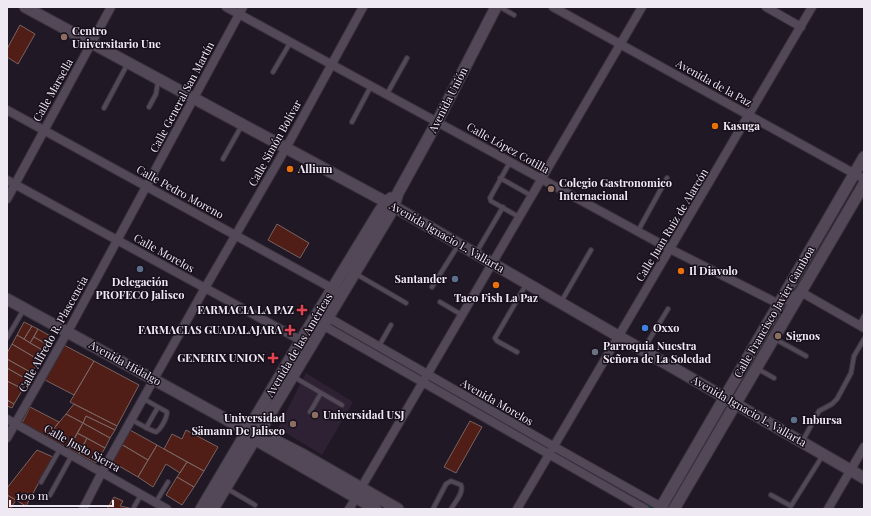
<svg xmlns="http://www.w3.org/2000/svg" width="871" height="516" font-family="'Playfair Display',serif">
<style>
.built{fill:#2d2133}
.park{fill:url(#park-tufts)}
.building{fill:#511e17;stroke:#77625f}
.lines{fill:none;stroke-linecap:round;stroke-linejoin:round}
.lane-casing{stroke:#38323c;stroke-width:6}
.street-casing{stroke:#38323c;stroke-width:10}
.secondary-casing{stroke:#38323c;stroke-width:13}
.lane{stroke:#524857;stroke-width:4}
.street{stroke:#524857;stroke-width:8}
.secondary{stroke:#524857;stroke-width:11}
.education-dot{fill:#8d6e63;stroke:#170f1b;stroke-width:1.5}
.food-dot{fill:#e8710a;stroke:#170f1b;stroke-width:1.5}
.service-dot{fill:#5c6f8a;stroke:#170f1b;stroke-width:1.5}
.health-dot{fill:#e0444e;stroke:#170f1b;stroke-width:1.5}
.shop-dot{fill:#3f7fe0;stroke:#170f1b;stroke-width:1.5}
.worship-dot{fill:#6b7280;stroke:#170f1b;stroke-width:1.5}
.labels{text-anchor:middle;stroke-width:3;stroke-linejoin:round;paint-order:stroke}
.poi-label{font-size:11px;font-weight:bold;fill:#efe9f3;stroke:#170f1b;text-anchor:start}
.street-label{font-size:11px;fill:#efe9f3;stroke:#170f1b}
</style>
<defs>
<pattern id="park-tufts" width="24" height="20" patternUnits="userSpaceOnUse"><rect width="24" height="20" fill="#0a442c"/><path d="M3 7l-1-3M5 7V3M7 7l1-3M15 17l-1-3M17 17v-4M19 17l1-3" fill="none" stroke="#2e5f4b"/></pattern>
</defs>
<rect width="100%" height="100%" fill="#201825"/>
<path class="built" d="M306 373 353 402 322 455 278 428Z"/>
<path class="park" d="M336 324 419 372 417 375 334 328Z
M439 383 549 446 547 450 437 387Z
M565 454 657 507 656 509H650L562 458Z"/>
<path class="building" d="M20 25 35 34 18 64 7 57V49Z
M277 224 309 243 300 258 268 240Z
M24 322 32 326 24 339 17 335Z
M32 326 38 329 30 343 24 339Z
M38 329 52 337 48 345 34 337Z
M17 335 44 351 39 360 12 344Z
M34 337 48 345 44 351 30 343Z
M12 344 39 360 32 373 7 359V353Z
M64 345 94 361 74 395 45 380Z
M7 359 32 373 28 380 7 368Z
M94 361 139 385 117 426 70 402Z
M7 368 28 380 23 389 7 381Z
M7 381 23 389 14 404 7 400Z
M7 400 14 404 12 408 7 406Z
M74 404 117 426 115 430 86 416 83 423 66 414Z
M30 407 59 422 47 437 22 423Z
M66 414 83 423 69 449 47 437Z
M86 416 115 430 110 438 83 423Z
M470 421 482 427 456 473 444 467Z
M83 423 110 438 105 448 77 433Z
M130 430 157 445 148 460 121 444Z
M186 430 218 447 204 471 164 449 172 434 182 439Z
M77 433 87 438 79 454 69 449Z
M87 438 105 448 96 463 79 454Z
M121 444 148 460 138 477 112 462Z
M157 445 187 462 180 473 166 464 153 487 138 477Z
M37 450 53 457 26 506 7 495V488Z
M187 462 204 471 194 487 177 477Z
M177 477 194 487 182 505 166 495Z
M7 495 16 500 10 509H7Z
M114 497 123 501 120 506 134 509H107Z"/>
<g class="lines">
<g class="lane-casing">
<path id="lane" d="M500 7 514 15
M273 72 290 43
M387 94 407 58
M149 107 156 94 158 81
M104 108 128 63
M352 122 371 86
M223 159 242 125
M510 162 490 198 491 201 519 217
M500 178 532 196
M638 231 667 178
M476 253 503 207
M356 274 406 303
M432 287 459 244
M440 302 462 315
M561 302 591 250
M859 325 864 316
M7 338 24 309
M775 339 806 356
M379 346 391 325
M643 350 668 309
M517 352 497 341 495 338 527 283
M758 369 774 378
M294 377 342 405
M144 399 158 407
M310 412 321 393
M132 420C140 424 147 429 156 432 161 429 167 418 167 412L158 407 146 428
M802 442 819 411 832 404 837 399 851 373 854 356 864 339
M41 482 60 449
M226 488 255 505
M50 495 72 455
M771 495 791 506 823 455
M156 502 168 482
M134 507 141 495
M433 509 446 484 451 481 461 485C464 493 455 502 451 509"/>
</g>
<g class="street-casing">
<path id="street" d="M226 7 670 249 779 304 801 292 864 328
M553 7 864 179
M766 7 801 27
M7 110 337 291
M7 180 304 342
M7 199 111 7
M324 315 553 446 665 509
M319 323 645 509
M7 419 167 509
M7 438 72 324 243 7
M361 488 642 7
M83 509 102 472 205 288 286 148 363 7
M349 509 356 498
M517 509C614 341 715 175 812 7
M828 509 864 447"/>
</g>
<g class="secondary-casing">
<path id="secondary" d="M25 7 386 202 864 478
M7 299 242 428 246 434 254 439 376 509
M253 429 302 454 398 509
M201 509 301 340 379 212 386 202 391 198
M213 509 389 216 394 206 398 193 437 122 496 7
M660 509 864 157
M674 509 864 184"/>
</g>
<use href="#lane" class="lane"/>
<use href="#street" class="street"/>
<use href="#secondary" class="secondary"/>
</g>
<g class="education-dot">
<circle cx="64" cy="37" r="4"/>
<circle cx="551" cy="189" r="4"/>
<circle cx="778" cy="336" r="4"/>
<circle cx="315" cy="415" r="4"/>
<circle cx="293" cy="424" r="4"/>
</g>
<g class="food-dot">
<circle cx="715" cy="126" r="4"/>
<circle cx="290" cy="169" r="4"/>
<circle cx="681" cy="271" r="4"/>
<circle cx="496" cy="285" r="4"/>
</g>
<g class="service-dot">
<circle cx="140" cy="269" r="4"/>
<circle cx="455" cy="279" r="4"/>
<circle cx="794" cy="420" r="4"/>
</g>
<g class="health-dot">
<path d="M300 304h4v4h4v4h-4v4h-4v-4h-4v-4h4z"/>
<path d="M288 324h4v4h4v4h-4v4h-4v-4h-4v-4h4z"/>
<path d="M271 352h4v4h4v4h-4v4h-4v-4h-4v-4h4z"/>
</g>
<circle class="shop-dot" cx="645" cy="328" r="4"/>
<circle class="worship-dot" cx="595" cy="352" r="4"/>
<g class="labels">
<g class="poi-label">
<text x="72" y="35">Centro<tspan x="72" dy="13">Universitario Une</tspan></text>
<text x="723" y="130">Kasuga</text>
<text x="298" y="173">Allium</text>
<text x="559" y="187">Colegio Gastronomico<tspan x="559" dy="13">Internacional</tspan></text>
<text x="689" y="275">Il Diavolo</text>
<text x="447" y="283" text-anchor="end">Santander</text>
<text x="140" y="286" text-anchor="middle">Delegación<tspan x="140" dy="13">PROFECO Jalisco</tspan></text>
<text x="496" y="302" text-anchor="middle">Taco Fish La Paz</text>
<text x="294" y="314" text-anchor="end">FARMACIA LA PAZ</text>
<text x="653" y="332">Oxxo</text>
<text x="282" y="334" text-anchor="end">FARMACIAS GUADALAJARA</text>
<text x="786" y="340">Signos</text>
<text x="603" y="350">Parroquia Nuestra<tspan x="603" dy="13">Señora de La Soledad</tspan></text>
<text x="265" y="362" text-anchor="end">GENERIX UNION</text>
<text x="323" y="419">Universidad USJ</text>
<text x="285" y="422" text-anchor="end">Universidad<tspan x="285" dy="13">Sämann De Jalisco</tspan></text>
<text x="802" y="424">Inbursa</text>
</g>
<g class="street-label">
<text transform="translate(714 83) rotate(29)" y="4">Avenida de la Paz</text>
<text transform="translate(53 90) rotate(-61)" y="4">Calle Marsella</text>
<text transform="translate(182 97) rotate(-62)" y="4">Calle General San Martín</text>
<text transform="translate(448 100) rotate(-63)" y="4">Avenida Unión</text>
<text transform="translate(275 143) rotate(-61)" y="4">Calle Simón Bolívar</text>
<text transform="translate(508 148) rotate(29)" y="4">Calle López Cotilla</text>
<text transform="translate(180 192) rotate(29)" y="4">Calle Pedro Moreno</text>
<text transform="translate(672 225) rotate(-59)" y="4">Calle Juan Ruiz de Alarcón</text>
<text transform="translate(447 237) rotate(30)" y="4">Avenida Ignacio L. Vallarta</text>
<text transform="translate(164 253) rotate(29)" y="4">Calle Morelos</text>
<text transform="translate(774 312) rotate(-60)" y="4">Calle Francisco Javier Gamboa</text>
<text transform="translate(53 334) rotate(-61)" y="4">Calle Alfredo R. Plascencia</text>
<text transform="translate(299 345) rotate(-59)" y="4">Avenida de las Américas</text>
<text transform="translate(125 363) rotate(29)" y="4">Avenida Hidalgo</text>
<text transform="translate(497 402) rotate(30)" y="4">Avenida Morelos</text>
<text transform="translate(749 411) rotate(30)" y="4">Avenida Ignacio L. Vallarta</text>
<text transform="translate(82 448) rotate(29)" y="4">Calle Justo Sierra</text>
</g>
</g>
<rect width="871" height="516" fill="none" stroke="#efe9f3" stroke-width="16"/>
<path d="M10 500v6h103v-6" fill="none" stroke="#efe9f3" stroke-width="2"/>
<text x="16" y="500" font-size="12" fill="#efe9f3" stroke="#170f1b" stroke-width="3" paint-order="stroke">100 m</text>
</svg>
